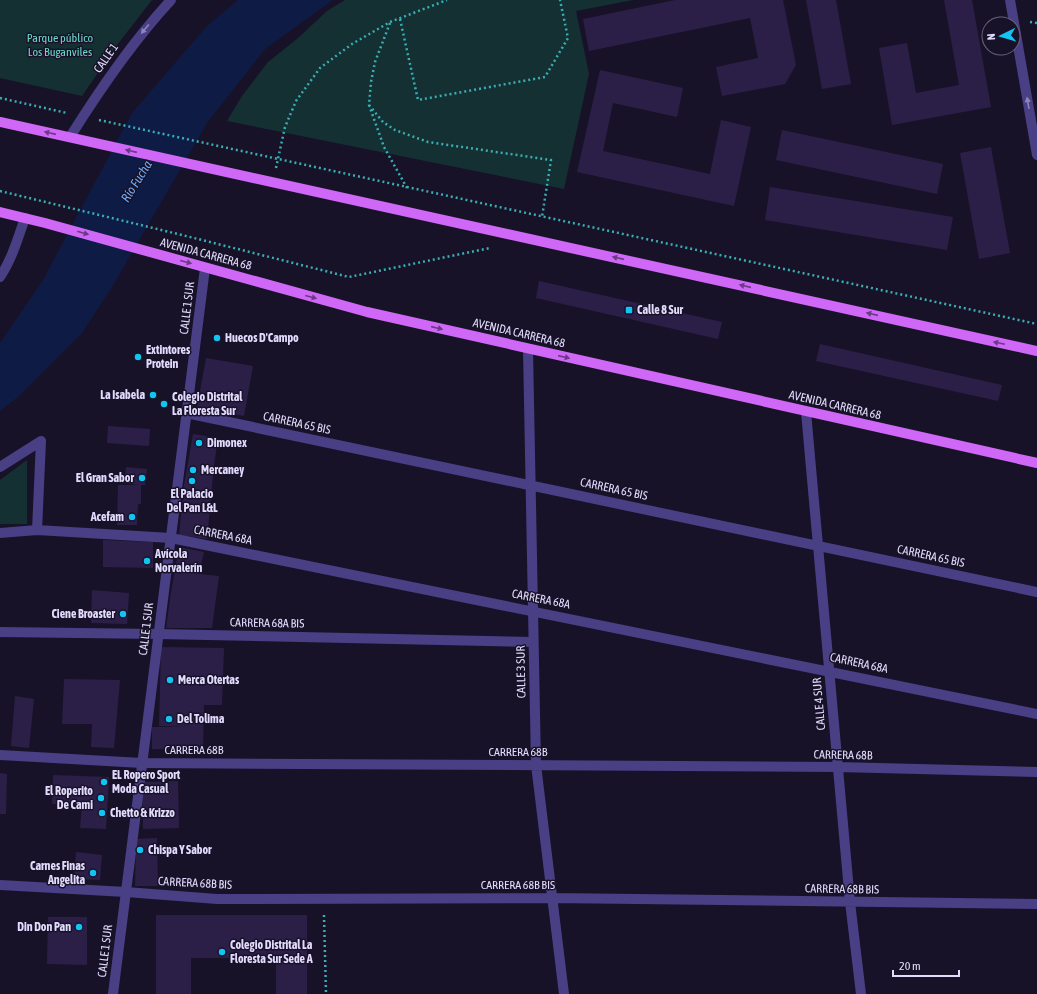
<svg xmlns="http://www.w3.org/2000/svg" width="1037" height="994" font-family="'Asap Condensed',sans-serif">
<style>
.green{fill:#153032}
.water{fill:#0e1c45}
.building{fill:#2b1f48}
.lines{fill:none;stroke-linecap:round;stroke-linejoin:round}
.path{stroke:#37afb4;stroke-width:2.5;stroke-dasharray:2 3;stroke-linecap:butt}
.minor{stroke:#493f84;stroke-width:10}
.tertiary{stroke:#493f84;stroke-width:10}
.primary{stroke:#d068f7;stroke-width:10}
.oneway{fill:#8e85ba}
.oneway2{fill:#6b3985}
.poi-dot{fill:#12c4f2;stroke:#181228;stroke-width:1.5}
.labels{text-anchor:middle;stroke-width:3;stroke-linejoin:round;paint-order:stroke}
.park-label{font-size:12px;fill:#69daca;stroke:#181228}
.street-label{font-size:12px;fill:#e2dbfd;stroke:#181228}
.poi-label{font-size:12px;font-weight:bold;fill:#e2dbfd;stroke:#181228;text-anchor:start}
.water-label{font-size:13px;font-style:italic;fill:#6fa9f7;stroke:#181228}
</style>
<rect width="100%" height="100%" fill="#181228"/>
<path class="green" d="M0 0H152L117 45 82 96 0 78Z
M345 0H633L576 11 589 74 564 189 227 121 242 96 268 62 297 39 327 11Z
M27 460V524H0V480Z"/>
<path class="water" d="M238 0H333L265 49 207 123 112 287 82 333 18 397 0 411V343L43 280 132 113 207 26Z"/>
<path class="building" d="M675 0H783L796 65 785 84 722 96 716 67 758 58 750 18 589 51 583 19Z
M806 0H836L851 84 822 89Z
M944 0H972L991 107 892 125 879 48 907 43 916 93 959 85Z
M600 70 683 88 677 117 613 103 603 151 710 174 721 120 751 127 734 206 577 172Z
M782 130 943 164 937 194 776 160Z
M991 147 1010 253 979 259 960 153Z
M770 187 953 217 947 250 765 220Z
M539 281 722 322 718 339 536 298Z
M820 344 1002 385 998 401 816 361Z
M206 358 253 366 244 416 197 408Z
M108 426 150 429 149 446 107 443Z
M193 434 218 438 214 465 207 539 179 535 184 485Z
M126 467 147 469 145 485H141V504H138L137 525H117L118 485H138L124 483Z
M103 540 153 542V568L103 567Z
M179 547 204 552 199 574 219 576 212 628H166L171 592Z
M92 590 129 593 127 624 91 623Z
M161 647 224 648 222 705H204L203 750 152 749V727H192L159 726Z
M64 679 120 680 114 748 91 747 92 724H62Z
M15 696 34 699 29 748 11 746Z
M0 773 7 774 6 814H0Z
M53 775 109 777 106 829 80 828 82 805 52 804Z
M178 781 179 828 143 829 142 782Z
M157 838 158 886H135L136 839Z
M76 852 102 855 100 880 74 879Z
M156 915H307V994H276V958H191V994H156Z
M48 917H87V965L47 964Z"/>
<g class="lines">
<path class="path" d="M400 19 418 100 545 77 568 38 560 0
M1030 22 1037 23
M390 23 375 62 371 82 369 105 384 147 407 188
M0 98 67 113
M369 105 383 122 395 130 428 142 551 160 542 217
M99 120 1037 324
M276 168 285 127 296 101 320 68 352 44 390 22 447 0
M0 191 182 235 349 277 490 248
M324 915 326 994"/>
<path class="minor" d="M70 137C100 89 132 42 171 0
M0 277C12 259 18 238 25 218
M528 349 536 765 564 994
M806 412 850 902 861 994
M186 413 1037 592
M0 467 41 441
M37 530 41 441
M0 533 37 530 171 538 1037 714
M0 632 158 634 533 642
M0 755 142 763 838 767 1037 772
M0 885 126 892 217 899 552 898 1037 904"/>
<path class="tertiary" d="M1010 0 1037 155
M113 994 205 268"/>
<path class="primary" d="M0 122 1037 351
M0 212 45 223 367 312 1037 463"/>
</g>
<defs><path id="oneway-solid" d="M-6-.8H1V-3.2L6.5 0L1 3.2V.8H-6Z"/></defs>
<g class="oneway">
<use href="#oneway-solid" transform="translate(145 29) rotate(130)"/>
<use href="#oneway-solid" transform="translate(1028 103) rotate(-100)"/>
</g>
<g class="oneway2">
<use href="#oneway-solid" transform="translate(50 133) rotate(-167)"/>
<use href="#oneway-solid" transform="translate(131 151) rotate(-167)"/>
<use href="#oneway-solid" transform="translate(83 233) rotate(16)"/>
<use href="#oneway-solid" transform="translate(618 258) rotate(-167)"/>
<use href="#oneway-solid" transform="translate(186 262) rotate(15)"/>
<use href="#oneway-solid" transform="translate(745 286) rotate(-167)"/>
<use href="#oneway-solid" transform="translate(311 297) rotate(15)"/>
<use href="#oneway-solid" transform="translate(872 314) rotate(-167)"/>
<use href="#oneway-solid" transform="translate(437 328) rotate(13)"/>
<use href="#oneway-solid" transform="translate(999 343) rotate(-168)"/>
<use href="#oneway-solid" transform="translate(564 357) rotate(13)"/>
</g>
<g class="poi-dot">
<rect x="625" y="306" width="8" height="8" rx="2"/>
<circle cx="217" cy="338" r="4"/>
<circle cx="138" cy="357" r="4"/>
<circle cx="153" cy="395" r="4"/>
<circle cx="164" cy="404" r="4"/>
<circle cx="199" cy="443" r="4"/>
<circle cx="193" cy="470" r="4"/>
<circle cx="142" cy="478" r="4"/>
<circle cx="192" cy="481" r="4"/>
<circle cx="132" cy="517" r="4"/>
<circle cx="147" cy="561" r="4"/>
<circle cx="123" cy="614" r="4"/>
<circle cx="170" cy="680" r="4"/>
<circle cx="169" cy="719" r="4"/>
<circle cx="104" cy="782" r="4"/>
<circle cx="101" cy="798" r="4"/>
<circle cx="102" cy="813" r="4"/>
<circle cx="140" cy="850" r="4"/>
<circle cx="93" cy="873" r="4"/>
<circle cx="79" cy="927" r="4"/>
<circle cx="222" cy="952" r="4"/>
</g>
<g class="labels">
<g class="park-label">
<text x="60" y="42">Parque público<tspan x="60" dy="14">Los Buganviles</tspan></text>
</g>
<g class="street-label">
<text transform="translate(106 58) rotate(-55)" y="4">CALLE 1</text>
<text transform="translate(206 254) rotate(15)" y="4">AVENIDA CARRERA 68</text>
<text transform="translate(187 308) rotate(-83)" y="4">CALLE 1 SUR</text>
<text transform="translate(519 333) rotate(13)" y="4">AVENIDA CARRERA 68</text>
<text transform="translate(835 405) rotate(13)" y="4">AVENIDA CARRERA 68</text>
<text transform="translate(297 423) rotate(12)" y="4">CARRERA 65 BIS</text>
<text transform="translate(614 489) rotate(12)" y="4">CARRERA 65 BIS</text>
<text transform="translate(223 535) rotate(11)" y="4">CARRERA 68A</text>
<text transform="translate(931 556) rotate(12)" y="4">CARRERA 65 BIS</text>
<text transform="translate(541 599) rotate(11)" y="4">CARRERA 68A</text>
<text transform="translate(267 623) rotate(1)" y="4">CARRERA 68A BIS</text>
<text transform="translate(146 629) rotate(-83)" y="4">CALLE 1 SUR</text>
<text transform="translate(859 663) rotate(12)" y="4">CARRERA 68A</text>
<text transform="translate(521 672) rotate(-91)" y="4">CALLE 3 SUR</text>
<text transform="translate(819 704) rotate(-95)" y="4">CALLE 4 SUR</text>
<text x="194" y="754">CARRERA 68B</text>
<text x="518" y="756">CARRERA 68B</text>
<text transform="translate(843 755) rotate(1)" y="4">CARRERA 68B</text>
<text transform="translate(195 883) rotate(3)" y="4">CARRERA 68B BIS</text>
<text x="518" y="889">CARRERA 68B BIS</text>
<text transform="translate(842 889) rotate(1)" y="4">CARRERA 68B BIS</text>
<text transform="translate(105 951) rotate(-83)" y="4">CALLE 1 SUR</text>
</g>
<g class="poi-label">
<text x="637" y="314">Calle 8 Sur</text>
<text x="225" y="342">Huecos D'Campo</text>
<text x="146" y="354">Extintores<tspan x="146" dy="14">Protein</tspan></text>
<text x="145" y="399" text-anchor="end">La Isabela</text>
<text x="172" y="401">Colegio Distrital<tspan x="172" dy="14">La Floresta Sur</tspan></text>
<text x="207" y="447">Dimonex</text>
<text x="201" y="474">Mercaney</text>
<text x="134" y="482" text-anchor="end">El Gran Sabor</text>
<text x="192" y="498" text-anchor="middle">El Palacio<tspan x="192" dy="14">Del Pan L&amp;L</tspan></text>
<text x="124" y="521" text-anchor="end">Acefam</text>
<text x="155" y="558">Avícola<tspan x="155" dy="14">Norvalerín</tspan></text>
<text x="115" y="618" text-anchor="end">Ciene Broaster</text>
<text x="178" y="684">Merca Otertas</text>
<text x="177" y="723">Del Tolima</text>
<text x="112" y="779">EL Ropero Sport<tspan x="112" dy="14">Moda Casual</tspan></text>
<text x="93" y="795" text-anchor="end">El Roperito<tspan x="93" dy="14">De Cami</tspan></text>
<text x="110" y="817">Chetto &amp; Krizzo</text>
<text x="148" y="854">Chispa Y Sabor</text>
<text x="85" y="870" text-anchor="end">Carnes Finas<tspan x="85" dy="14">Angelita</tspan></text>
<text x="71" y="931" text-anchor="end">Din Don Pan</text>
<text x="230" y="949">Colegio Distrital La<tspan x="230" dy="14">Floresta Sur Sede A</tspan></text>
</g>
<g class="water-label">
<text transform="translate(136 181) rotate(-58)" y="5">Río Fucha</text>
</g>
</g>
<g transform="translate(1001 36) rotate(265)"><circle r="19" fill="#181228" stroke="#69627d"/>
<path d="M0-3L7 15L0 10L-7 15Z" fill="#12c4f2"/>
<text y="-6" font-size="11" font-weight="bold" text-anchor="middle" fill="#e2dbfd">N</text>
</g>
<path d="M893 970v6h66v-6" fill="none" stroke="#e2dbfd" stroke-width="2"/>
<text x="899" y="970" font-size="12" fill="#e2dbfd" stroke="#181228" stroke-width="3" paint-order="stroke">20 m</text>
</svg>
